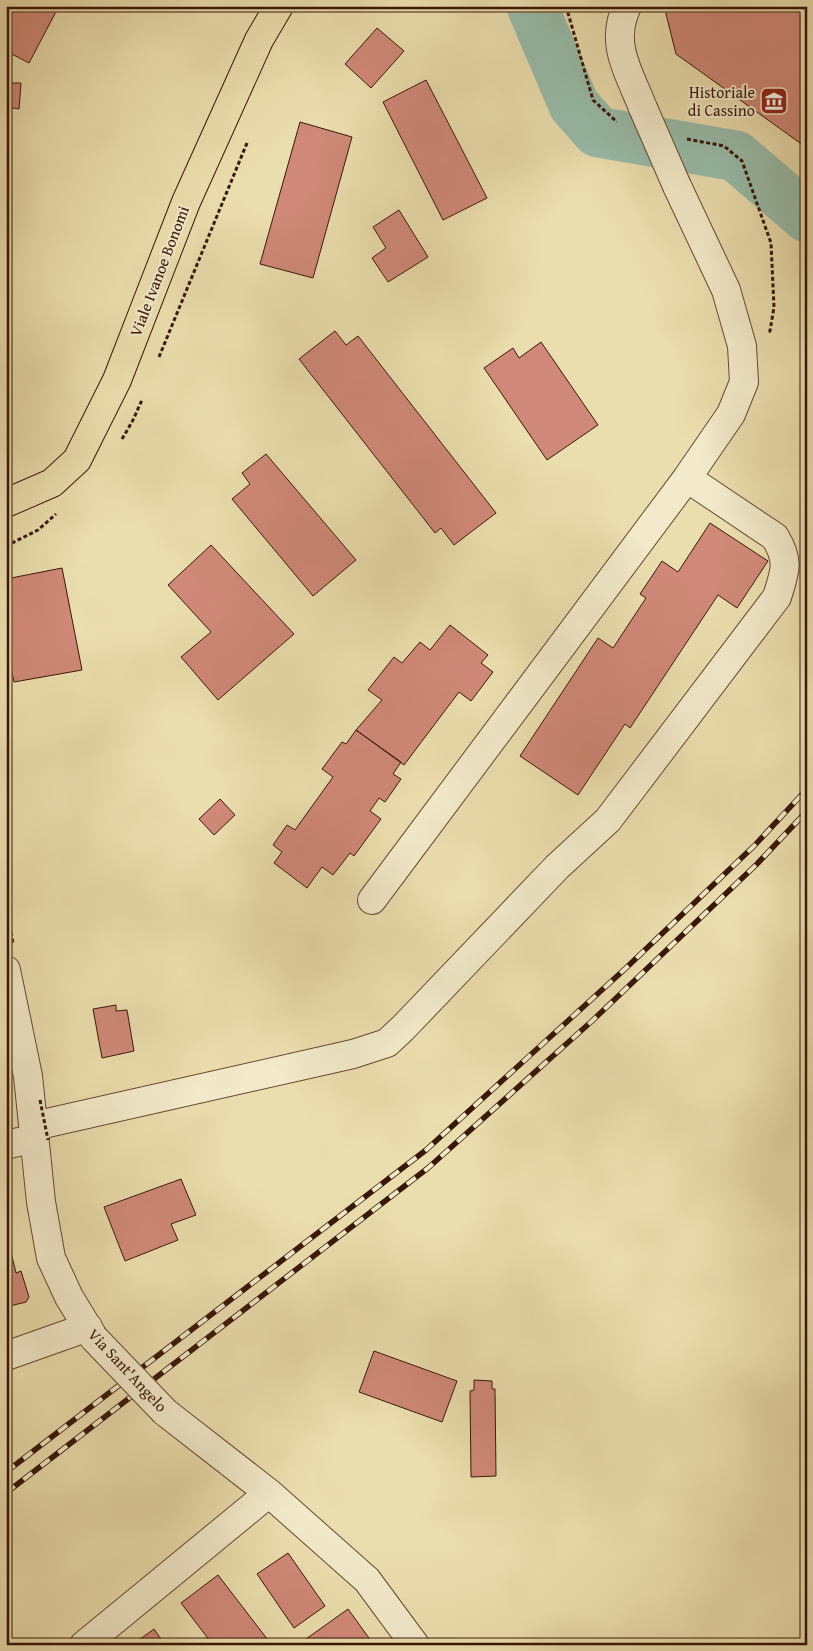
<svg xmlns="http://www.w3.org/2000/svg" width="813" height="1651" font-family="'Gentium Book Plus',serif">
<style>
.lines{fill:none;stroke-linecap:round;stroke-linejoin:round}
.river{stroke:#98bcaa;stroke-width:51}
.building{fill:#d08978;stroke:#381706}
.minor-casing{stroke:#654930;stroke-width:30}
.major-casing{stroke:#381706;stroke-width:30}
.path{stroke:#381706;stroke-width:3;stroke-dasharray:4 2.5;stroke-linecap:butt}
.minor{stroke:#f2eaca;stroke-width:28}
.major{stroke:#ebdeae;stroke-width:28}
.rail-casing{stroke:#381706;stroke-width:5.5}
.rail{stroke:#f2eaca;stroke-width:4;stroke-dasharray:11;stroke-linecap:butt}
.minor-bridge-casing{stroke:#654930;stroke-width:30;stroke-linecap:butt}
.path-bridge{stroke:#381706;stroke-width:3;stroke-dasharray:4 2.5;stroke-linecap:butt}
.minor-bridge{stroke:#f2eaca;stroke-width:28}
.labels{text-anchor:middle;stroke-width:4;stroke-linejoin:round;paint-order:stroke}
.poi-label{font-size:16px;fill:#381706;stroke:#f2eaca;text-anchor:end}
.street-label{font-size:16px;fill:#381706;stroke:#f2eaca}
</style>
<rect width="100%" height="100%" fill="#ebdeae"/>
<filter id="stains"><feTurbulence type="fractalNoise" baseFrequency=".004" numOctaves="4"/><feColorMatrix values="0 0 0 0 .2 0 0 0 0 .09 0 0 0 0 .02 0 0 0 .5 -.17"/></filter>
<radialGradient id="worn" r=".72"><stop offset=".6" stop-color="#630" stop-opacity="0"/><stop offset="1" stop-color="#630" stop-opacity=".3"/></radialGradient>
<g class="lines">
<path class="river" d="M532 6 574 105 598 132 736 156 807 217"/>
</g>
<path class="building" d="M6 6H59L29 63 6 51Z
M664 6H807V148L676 54Z
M377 28 404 51 371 88 345 64Z
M426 80 487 198 443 220 383 102Z
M6 83H21L19 109 6 107Z
M300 122 352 137 313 278 260 264Z
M399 210 428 257 388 282 372 258 386 248 373 227Z
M335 331 346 345 358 336 496 513 454 545 441 528 435 533 299 359Z
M541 342 598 425 547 460 484 368 513 348 519 358Z
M266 454 356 560 313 596 232 499 250 484 242 473Z
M710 523 768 561 737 608 718 595 630 728 625 724 578 795 520 756 598 638 613 648 646 598 640 594 662 561 678 572Z
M211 545 294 634 218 700 181 657 211 632 168 585Z
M62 568 82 670 14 682 6 645V579Z
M450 625 488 655 481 663 493 672 471 701 459 692 404 765 356 730 382 700 368 690 394 657 402 663 420 642 430 650Z
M356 730 401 762 393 774 401 779 385 802 379 798 370 811 381 819 354 856 350 853 333 875 322 867 307 888 274 863 282 852 273 845 287 825 295 830 333 777 322 769 342 742 346 744Z
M220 799 235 815 214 835 199 819Z
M116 1005V1011L127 1010 134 1051 102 1058 93 1009Z
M181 1179 196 1215 171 1224 178 1240 125 1261 104 1207Z
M6 1231 16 1273 21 1271 29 1297 26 1302 6 1307Z
M374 1351 457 1381 442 1422 359 1392Z
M474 1380 492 1381V1389H495L496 1476 471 1477 470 1391 474 1390Z
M288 1553 325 1606 294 1628 257 1574Z
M218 1575 271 1644 270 1645H213L181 1603Z
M348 1609 374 1645H311L306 1639Z
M154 1629 165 1645H132Z"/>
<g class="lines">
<g class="minor-casing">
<path id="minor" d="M627 6C609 44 629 72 643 108
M372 900 687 478 731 414 744 382 742 346 726 290 677 186
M6 970 28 1076 41 1202 51 1258 69 1297 94 1338
M34 1126 353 1054 387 1043 403 1028 557 867 608 820 777 597C785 571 790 562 775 537L687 478
M6 1145 35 1138
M6 1356 88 1327
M165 1412 269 1493 367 1580 415 1645
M84 1645 269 1493"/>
</g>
<g class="major-casing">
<path id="major" d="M6 503 52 483 77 460 117 380 186 202 259 40 279 6"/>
</g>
<path class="path" d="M566 6 593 100 617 122
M687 139 724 146 742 161 771 243 774 307 770 331 767 332
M159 357 247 143
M122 439 132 422 142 400
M6 546 38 530 56 514
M6 900 13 944"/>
<use href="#minor" class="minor"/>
<use href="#major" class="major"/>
<g class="rail-casing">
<path id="rail" d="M6 1472 426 1150 626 968 754 846 807 789
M6 1493 428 1168 592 1021 757 864 807 811"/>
</g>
<use href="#rail" class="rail"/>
<g class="minor-bridge-casing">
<path id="minor-bridge" d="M643 108 677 186
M94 1338 165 1412"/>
</g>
<path class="path-bridge" d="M40 1100 48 1140"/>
<use href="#minor-bridge" class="minor-bridge"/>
</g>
<defs>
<g id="museum-square" transform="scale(1.4375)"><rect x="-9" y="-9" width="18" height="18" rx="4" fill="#8f2418" stroke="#f2eaca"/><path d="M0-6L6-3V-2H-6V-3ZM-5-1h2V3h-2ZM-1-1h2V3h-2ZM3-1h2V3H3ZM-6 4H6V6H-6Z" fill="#fff"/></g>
</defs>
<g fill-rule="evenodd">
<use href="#museum-square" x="774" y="101"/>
</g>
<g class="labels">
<g class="poi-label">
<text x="755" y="98">Historiale<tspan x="755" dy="18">di Cassino</tspan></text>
</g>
<g class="street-label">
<text transform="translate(159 271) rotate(-69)" y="6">Viale Ivanoe Bonomi</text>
<text transform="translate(128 1370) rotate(47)" y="6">Via Sant'Angelo</text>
</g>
</g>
<rect width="813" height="1651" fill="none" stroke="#ebdeae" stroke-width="25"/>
<rect x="8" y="8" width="798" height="1636" fill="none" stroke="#381706" stroke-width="2.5"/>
<rect x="12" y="12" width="788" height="1626" fill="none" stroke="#381706"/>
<rect width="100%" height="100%" filter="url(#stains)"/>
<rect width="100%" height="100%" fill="url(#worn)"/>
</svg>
